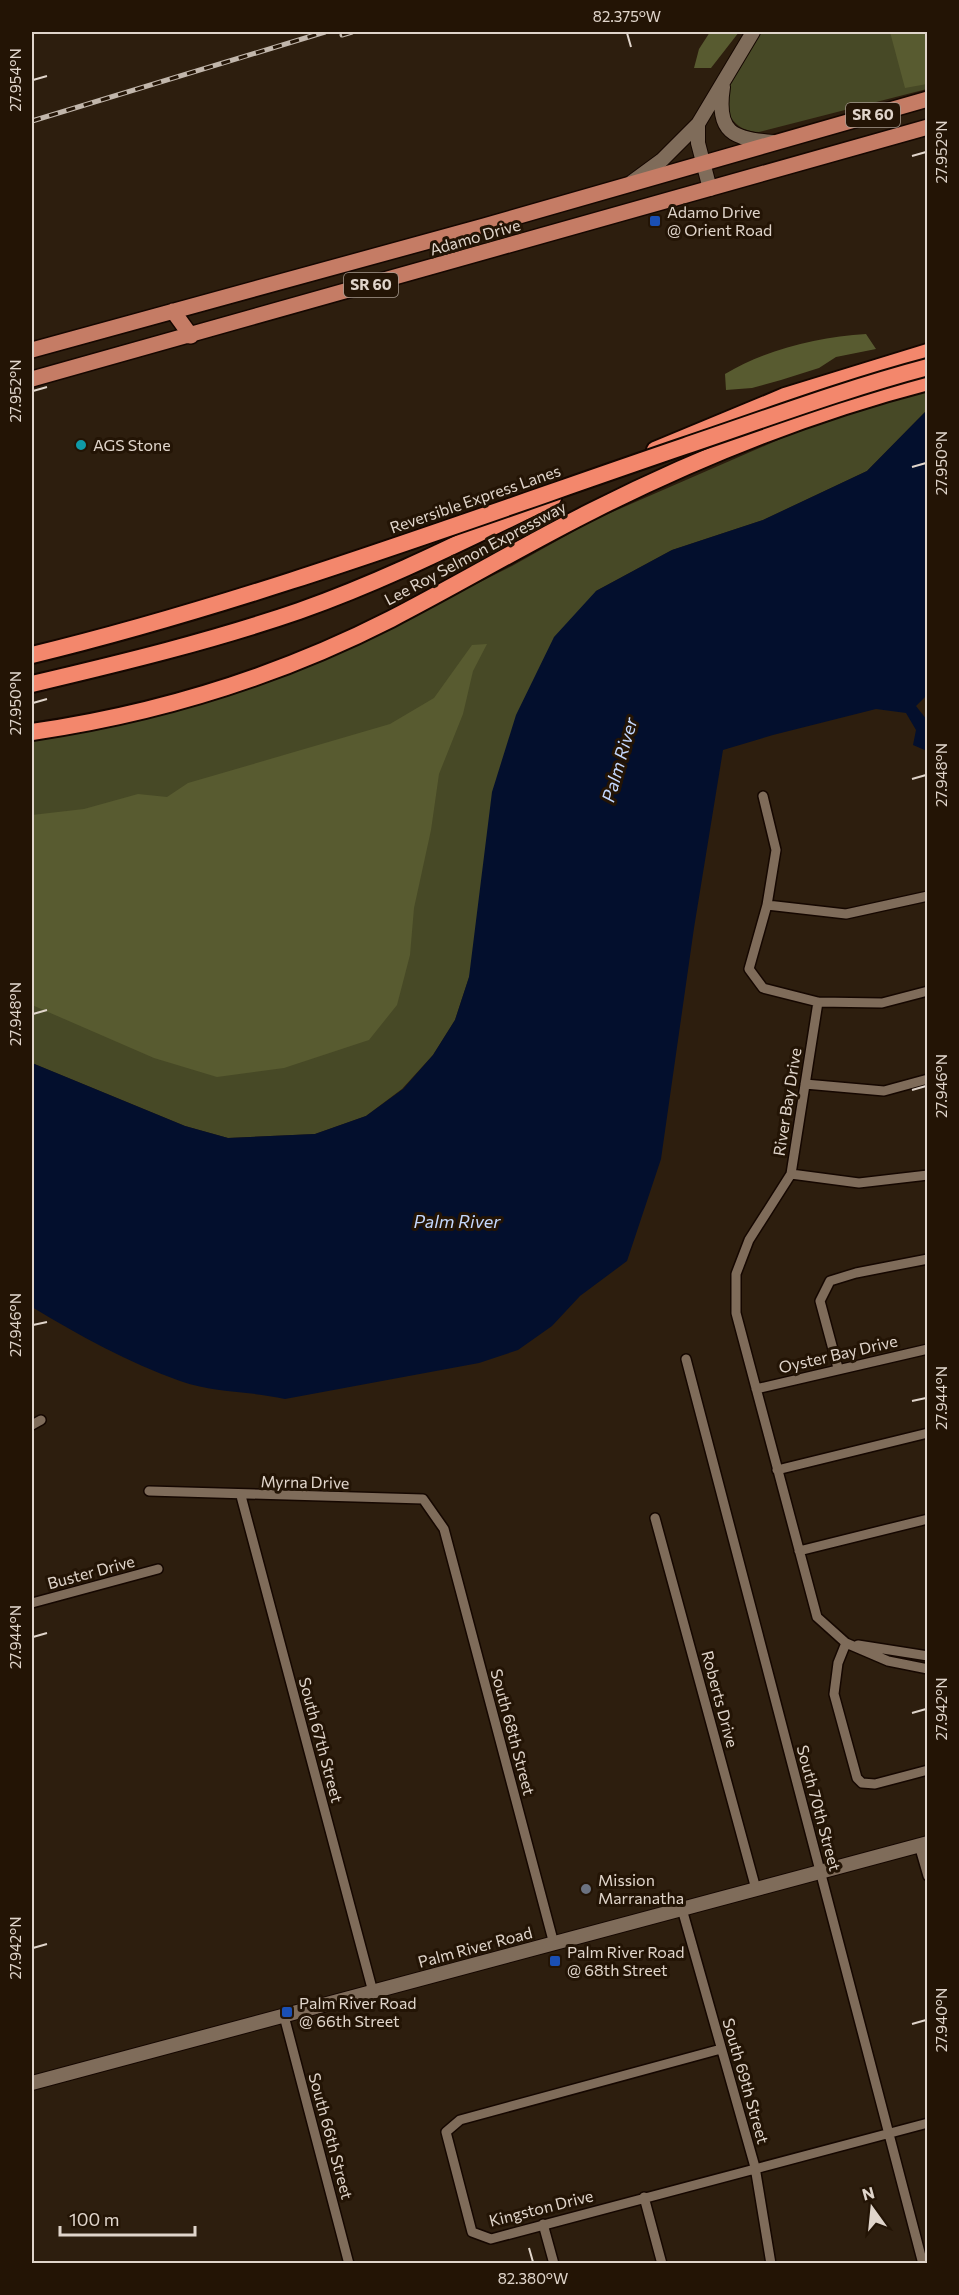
<svg xmlns="http://www.w3.org/2000/svg" width="959" height="2295" font-family="Commissioner,sans-serif">
<style>
.green{fill:#474926}
.forest{fill:#585b30}
.water{fill:#030f2d}
.lines{fill:none;stroke-linecap:round;stroke-linejoin:round}
.street-casing{stroke:#150700;stroke-width:12}
.secondary-casing{stroke:#150700;stroke-width:16}
.primary-casing{stroke:#150700;stroke-width:18}
.highway-casing{stroke:#150700;stroke-width:20}
.street{stroke:#7f6c5a;stroke-width:9}
.secondary{stroke:#7f6c5a;stroke-width:14}
.primary{stroke:#c57c65;stroke-width:15}
.highway{stroke:#f3876c;stroke-width:16}
.rail-casing{stroke:#c1b6ab;stroke-width:5}
.rail{stroke:#231405;stroke-width:3;stroke-dasharray:9;stroke-linecap:butt}
.highway-bridge-casing{stroke:#150700;stroke-width:20;stroke-linecap:butt}
.highway-bridge{stroke:#f3876c;stroke-width:16}
.ticks{fill:none;stroke:#e0d5cb;stroke-width:2}
.transit-dot{fill:#1a4fb4;stroke:#231405;stroke-width:2}
.culture-dot{fill:#0f9aa8;stroke:#231405;stroke-width:2}
.worship-dot{fill:#6b7280;stroke:#231405;stroke-width:2}
.labels{text-anchor:middle;stroke-width:6;stroke-linejoin:round;paint-order:stroke}
.shield{fill:#231405;stroke:#a79b90;stroke-width:1.5}
.shield-label{font-size:15px;font-weight:bold;fill:#e0d5cb}
.poi-label{font-size:16px;fill:#e0d5cb;stroke:#231405;text-anchor:start}
.street-label{font-size:16px;fill:#e0d5cb;stroke:#231405}
.water-label{font-size:18px;font-style:italic;fill:#c4d8fe;stroke:#231405}
.neatline{fill:none;stroke:#e0d5cb;stroke-width:2}
.ticks-label{font-size:15px;text-anchor:middle;fill:#e0d5cb}
</style>
<rect width="100%" height="100%" fill="#2d1e0e"/>
<path class="green" d="M752 32H927V89L759 132C730 132 720 104 727 77 731 62 745 45 752 32Z
M918 392H927V410L867 471 763 520 672 550 596 591 455 1020 433 1055 402 1089 366 1116 315 1134 228 1138 185 1126 32 1063V729L236 680 422 611 512 566 594 520 801 430 874 404Z"/>
<path class="forest" d="M710 32H739L711 68H694L699 49Z
M890 32H927V84L905 88Z
M866 334 876 349 836 357 819 368 781 380 752 388 726 390 725 374C767 349 818 337 866 334Z
M487 644 473 671 463 714 439 774 431 830 414 908 410 955 397 1005 369 1040 284 1068 217 1077 154 1058 32 1005V815L84 809 138 794 167 797 188 783 390 724 434 698 472 645Z"/>
<path class="water" d="M927 410 928 694 916 706 927 720V751L913 745 916 730 906 713 876 709 773 735 723 750 694 928 661 1159 627 1261 580 1296 552 1326 518 1350 479 1363 285 1399C251 1391 214 1393 180 1381 129 1363 78 1335 32 1307V1063L185 1126 228 1138 315 1134 366 1116 403 1089 433 1055 455 1020 469 977 492 792 516 715 554 637 596 591 672 550 763 520 867 471Z"/>
<g class="lines">
<g class="street-casing">
<path id="street" d="M763 796 776 850 767 905 749 969 763 988 818 1002 882 1003 928 991
M767 905 846 914 928 896
M818 1002 791 1174 749 1240 736 1274V1313L817 1617 846 1643 888 1661 928 1669
M805 1084 884 1091 928 1079
M791 1174 859 1183 928 1175
M686 1359 923 2264
M838 1368 820 1301 830 1281 856 1273 928 1259
M756 1389 928 1349
M32 1425 41 1420
M777 1470 928 1433
M149 1491 423 1499 444 1529 554 1944
M241 1496 373 1992
M655 1518 756 1889
M799 1551 928 1519
M32 1603 158 1569
M846 1643 838 1663 834 1694 857 1778 862 1783 875 1784 928 1770
M858 1645 928 1656
M919 1845 928 1876
M682 1909 755 2167 771 2264
M284 2016 349 2264
M721 2049 460 2120 446 2132 472 2232 491 2239 928 2123
M644 2197 662 2264
M543 2224 554 2264"/>
</g>
<g class="secondary-casing">
<path id="secondary" d="M723 87C716 133 733 139 773 142
M632 182 662 160 698 124
M710 189 698 143V124L753 32
M32 2083 928 1843"/>
</g>
<g class="primary-casing">
<path id="primary" d="M173 311 191 336
M32 350 484 226 928 99
M32 379 928 127"/>
</g>
<g class="highway-casing">
<path id="highway" d="M655 450 785 396 928 352
M32 684C121 663 212 641 299 611 387 580 469 538 553 498
M32 732C156 714 279 676 391 619 459 584 524 545 592 511 699 457 812 412 928 382"/>
</g>
<use href="#street" class="street"/>
<use href="#secondary" class="secondary"/>
<use href="#primary" class="primary"/>
<use href="#highway" class="highway"/>
<g class="rail-casing">
<path id="rail" d="M342 35 352 32
M32 121 325 32"/>
</g>
<use href="#rail" class="rail"/>
<g class="highway-bridge-casing">
<path id="highway-bridge" d="M32 655C254 601 468 520 685 446 765 419 845 389 928 367"/>
</g>
<use href="#highway-bridge" class="highway-bridge"/>
</g>
<path class="ticks" d="M627 33 631 47M33 80 47 76M912 156 926 152M33 391 47 387M912 467 926 463M33 703 47 699M912 779 926 775M33 1014 47 1010M912 1090 926 1086M33 1325 47 1322M912 1401 926 1398M33 1637 47 1633M912 1713 926 1709M33 1948 47 1944M912 2024 926 2020M529 2248 533 2262"/>
<g class="transit-dot">
<rect x="649" y="215" width="12" height="12" rx="3"/>
<rect x="549" y="1955" width="12" height="12" rx="3"/>
<rect x="281" y="2006" width="12" height="12" rx="3"/>
</g>
<circle class="culture-dot" cx="81" cy="445" r="6"/>
<circle class="worship-dot" cx="586" cy="1889" r="6"/>
<g class="labels">
<g class="shield">
<rect x="846" y="103" width="54" height="24" rx="4.5"/>
<rect x="344" y="273" width="54" height="24" rx="4.5"/>
</g>
<g class="shield-label">
<text x="873" y="120">SR 60</text>
<text x="371" y="290">SR 60</text>
</g>
<g class="poi-label">
<text x="667" y="218">Adamo Drive<tspan x="667" dy="18">@ Orient Road</tspan></text>
<text x="93" y="451">AGS Stone</text>
<text x="598" y="1886">Mission<tspan x="598" dy="18">Marranatha</tspan></text>
<text x="567" y="1958">Palm River Road<tspan x="567" dy="18">@ 68th Street</tspan></text>
<text x="299" y="2009">Palm River Road<tspan x="299" dy="18">@ 66th Street</tspan></text>
</g>
<g class="street-label">
<text transform="translate(475 237) rotate(-16)" y="6">Adamo Drive</text>
<text transform="translate(475 499) rotate(-19)" y="6">Reversible Express Lanes</text>
<text transform="translate(475 553) rotate(-28)" y="6">Lee Roy Selmon Expressway</text>
<text transform="translate(787 1102) rotate(-81)" y="6">River Bay Drive</text>
<text transform="translate(838 1354) rotate(-13)" y="6">Oyster Bay Drive</text>
<text transform="translate(305 1482) rotate(1)" y="6">Myrna Drive</text>
<text transform="translate(91 1572) rotate(-15)" y="6">Buster Drive</text>
<text transform="translate(720 1699) rotate(75)" y="6">Roberts Drive</text>
<text transform="translate(513 1732) rotate(75)" y="6">South 68th Street</text>
<text transform="translate(321 1740) rotate(75)" y="6">South 67th Street</text>
<text transform="translate(819 1808) rotate(75)" y="6">South 70th Street</text>
<text transform="translate(475 1947) rotate(-15)" y="6">Palm River Road</text>
<text transform="translate(746 2081) rotate(74)" y="6">South 69th Street</text>
<text transform="translate(331 2136) rotate(75)" y="6">South 66th Street</text>
<text transform="translate(541 2208) rotate(-14)" y="6">Kingston Drive</text>
</g>
<g class="water-label">
<text transform="translate(620 760) rotate(-74)" y="6">Palm River</text>
<text x="457" y="1228">Palm River</text>
</g>
</g>
<rect width="959" height="2295" fill="none" stroke="#231405" stroke-width="66"/>
<g transform="translate(872 2208) rotate(345)" stroke="#231405" stroke-width="4.5" paint-order="stroke">
<path d="M0-4.5L10 22L0 15L-10 22Z" fill="#e0d5cb"/>
<text y="-9" font-size="16" font-weight="bold" text-anchor="middle" fill="#e0d5cb">N</text>
</g>
<path d="M60 2226v9h135v-9" fill="none" stroke="#e0d5cb" stroke-width="3"/>
<text x="69" y="2226" font-size="18" fill="#e0d5cb" stroke="#231405" stroke-width="4.5" paint-order="stroke">100 m</text>
<rect x="33" y="33" width="893" height="2229" class="neatline"/>
<g class="ticks-label">
<text x="627" y="22">82.375°W</text>
<text transform="translate(16 80) rotate(-90)" y="5">27.954°N</text>
<text transform="translate(942 152) rotate(-90)" y="5">27.952°N</text>
<text transform="translate(16 391) rotate(-90)" y="5">27.952°N</text>
<text transform="translate(942 463) rotate(-90)" y="5">27.950°N</text>
<text transform="translate(16 703) rotate(-90)" y="5">27.950°N</text>
<text transform="translate(942 775) rotate(-90)" y="5">27.948°N</text>
<text transform="translate(16 1014) rotate(-90)" y="5">27.948°N</text>
<text transform="translate(942 1086) rotate(-90)" y="5">27.946°N</text>
<text transform="translate(16 1325) rotate(-90)" y="5">27.946°N</text>
<text transform="translate(942 1398) rotate(-90)" y="5">27.944°N</text>
<text transform="translate(16 1637) rotate(-90)" y="5">27.944°N</text>
<text transform="translate(942 1709) rotate(-90)" y="5">27.942°N</text>
<text transform="translate(16 1948) rotate(-90)" y="5">27.942°N</text>
<text transform="translate(942 2020) rotate(-90)" y="5">27.940°N</text>
<text x="533" y="2284">82.380°W</text>
</g>
</svg>
